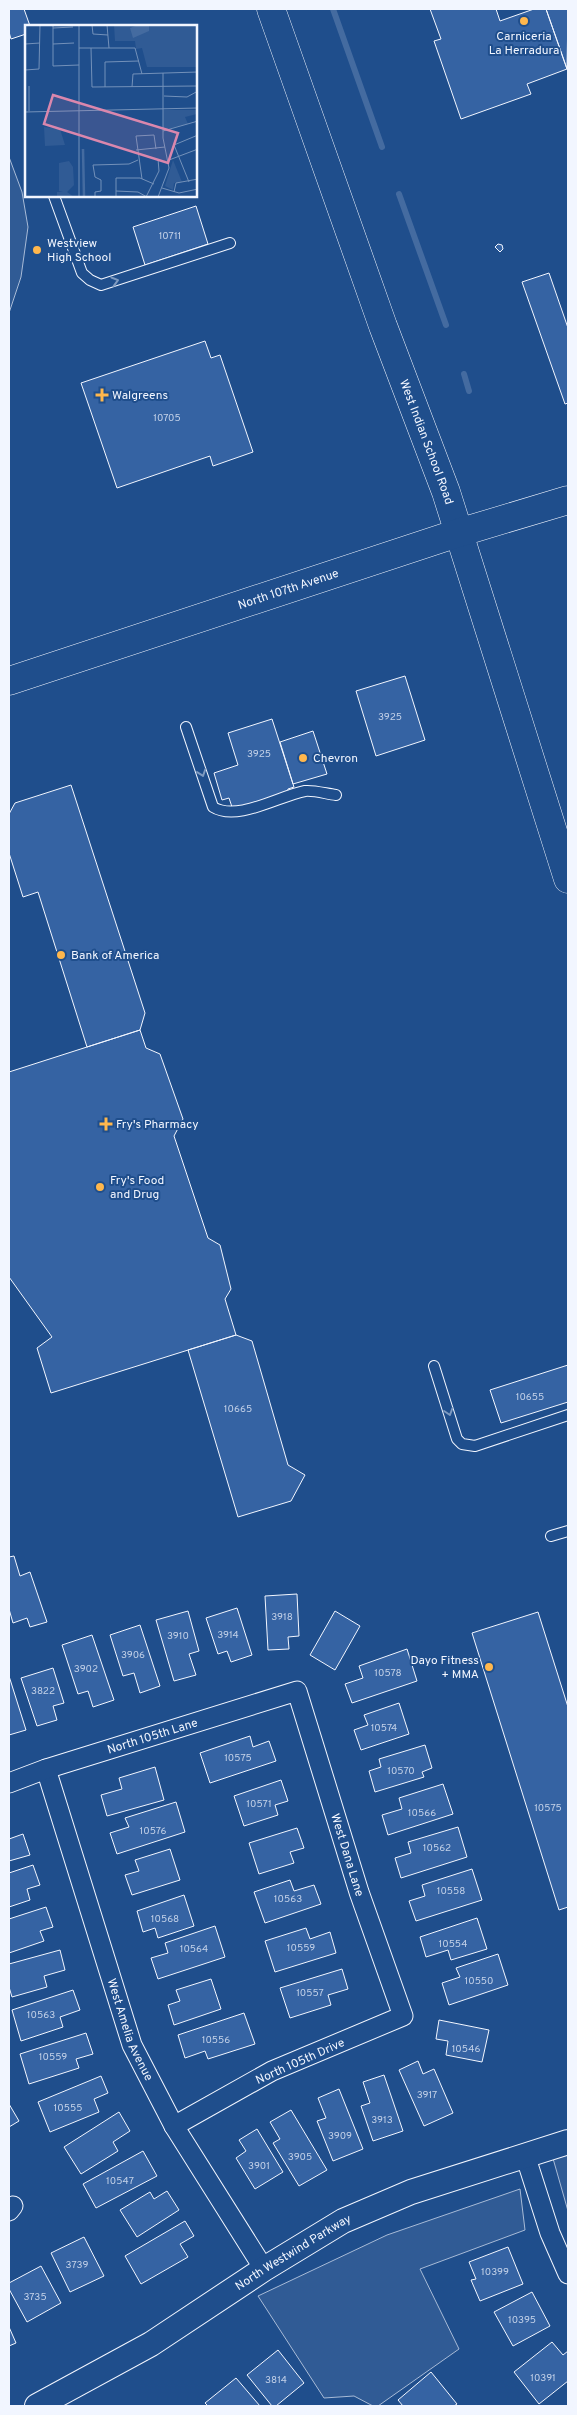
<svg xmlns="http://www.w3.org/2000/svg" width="577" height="2415" font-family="Overpass,sans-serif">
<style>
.built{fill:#305b95;stroke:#a8bbd7}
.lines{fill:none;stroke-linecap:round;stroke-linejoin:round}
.stream{stroke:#446ba0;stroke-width:6}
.building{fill:#3563a3;stroke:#f2f6ff}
.service-casing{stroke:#f2f6ff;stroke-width:12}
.minor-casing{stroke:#f2f6ff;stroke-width:21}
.tertiary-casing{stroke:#f2f6ff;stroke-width:26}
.secondary-casing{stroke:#f2f6ff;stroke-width:29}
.service{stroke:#1f4e8c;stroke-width:10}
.minor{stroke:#1f4e8c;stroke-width:19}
.tertiary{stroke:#1f4e8c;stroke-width:24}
.secondary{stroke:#1f4e8c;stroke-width:28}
.oneway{stroke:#7e9ac0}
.poi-dot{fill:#ffb74d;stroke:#1f4e8c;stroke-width:2}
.labels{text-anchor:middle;stroke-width:4;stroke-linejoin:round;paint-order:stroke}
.number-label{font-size:10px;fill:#c3d1e8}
.poi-label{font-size:12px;fill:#f2f6ff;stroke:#1f4e8c;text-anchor:start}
.street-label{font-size:12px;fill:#f2f6ff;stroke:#1f4e8c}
.inset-river{fill:none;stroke:#446ba0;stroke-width:2.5}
.inset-road{fill:none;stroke:#7391ba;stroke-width:1}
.view{fill:#da87ad;fill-opacity:0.15;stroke:#da87ad;stroke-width:2.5}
.inset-edge{fill:none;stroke:#f2f6ff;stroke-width:2.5}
</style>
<rect width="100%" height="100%" fill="#1f4e8c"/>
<path class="built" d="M9 157 22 192 28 227 21 277 9 313Z
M568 2142V2211L550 2148Z
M520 2189 525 2230 420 2269 459 2349 378 2406H373L354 2396 324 2398 258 2296 387 2235Z"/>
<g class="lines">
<path class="stream" d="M333 9 382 147
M399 194 446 325
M464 374 469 391"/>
</g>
<path class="building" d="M9 9H24L30 26H26V34L11 39 9 32Z
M430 9H496L500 21 534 9H546L567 69 527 84 531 94 461 119 434 41 441 39Z
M546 9H568L567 69Z
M196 206 208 244 145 265 133 227Z
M498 244 502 245 503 249 500 252 495 247Z
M549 273 568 328V403L565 404 522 282Z
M205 341 211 358 220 355 253 452 213 466 210 456 117 488 81 383Z
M405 676 425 740 376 756 356 691Z
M272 719 294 787 288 789 287 793 233 810 229 798 222 800 214 773 238 765 228 733Z
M313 731 327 774 293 784 280 742Z
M71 785 145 1013 140 1030 87 1047 38 892 23 897 9 853V814L15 803Z
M140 1030 146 1048 160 1054 183 1119 174 1136 208 1238 220 1245 231 1289 225 1299 236 1335 51 1393 37 1348 52 1337 9 1277V1072Z
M236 1335 252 1341 288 1465 305 1475 291 1501 238 1517 188 1350Z
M568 1365V1402L501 1423 490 1390Z
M14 1556 20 1576 30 1572 47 1622 30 1627 27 1618 13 1623 9 1609V1557Z
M297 1594 299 1636 288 1637 289 1649 268 1650 265 1596Z
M237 1608 252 1655 231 1662 227 1651 218 1654 206 1618Z
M188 1611 199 1651 189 1654 196 1675 174 1681 156 1620Z
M335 1611 360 1626 335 1670 310 1655Z
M538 1612 568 1707V1907L559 1910 472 1633Z
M140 1625 160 1686 140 1693 134 1673 123 1676 110 1635Z
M92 1635 114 1700 93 1707 88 1691 78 1694 62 1645Z
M407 1649 417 1681 352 1703 345 1684 363 1678 359 1666Z
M53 1668 64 1703 53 1706 57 1720 37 1726 21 1678Z
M9 1676 26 1730 9 1735Z
M399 1703 409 1734 361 1750 354 1730 368 1725 364 1715Z
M250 1736 253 1747 269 1741 276 1761 210 1783 200 1753Z
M425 1745 432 1768 422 1772 424 1777 375 1792 369 1771 381 1767 379 1759Z
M155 1767 164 1800 107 1816 101 1795 122 1789 119 1778Z
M281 1780 288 1801 275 1805 278 1815 244 1826 234 1796Z
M443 1784 453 1814 388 1835 382 1815 402 1809 399 1798Z
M176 1802 185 1832 117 1854 110 1833 129 1827 125 1818Z
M458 1827 467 1857 401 1878 395 1858 411 1853 408 1842Z
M297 1828 304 1848 290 1852 294 1863 259 1874 249 1843Z
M23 1834 30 1855 9 1861V1839Z
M170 1849 180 1880 132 1895 125 1875 139 1871 135 1860Z
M33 1865 40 1885 27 1889 30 1900 9 1907V1873Z
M472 1869 482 1900 416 1921 409 1901 425 1896 422 1885Z
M290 1880 294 1891 314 1885 321 1904 265 1923 254 1892Z
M184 1895 194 1926 158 1938 155 1928 143 1932 137 1911Z
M46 1907 53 1927 40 1931 44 1941 9 1953V1919Z
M477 1918 487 1949 451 1960 448 1950 426 1957 420 1937Z
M215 1926 225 1957 158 1979 151 1958 168 1953 165 1943Z
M306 1928 310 1939 330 1932 336 1953 275 1972 265 1941Z
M60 1950 65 1970 44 1976 47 1987 12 1997 9 1987V1964Z
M498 1954 508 1985 449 2005 442 1983 460 1977 456 1968Z
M342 1969 348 1989 328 1995 331 2005 290 2018 280 1988Z
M211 1979 221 2009 174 2025 168 2005 180 2001 176 1990Z
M73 1990 80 2010 60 2017 63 2027 21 2041 12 2010Z
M244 2013 255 2044 208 2059 205 2051 185 2058 178 2035Z
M439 2020 489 2030 482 2062 446 2055 448 2041 436 2039Z
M86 2033 93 2054 76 2059 79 2068 29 2084 20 2054Z
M418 2061 423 2074 434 2069 453 2113 424 2126 399 2070Z
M384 2075 403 2131 373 2141 361 2106 370 2103 363 2082Z
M101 2076 108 2093 94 2099 99 2112 50 2132 38 2102Z
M339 2089 363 2149 333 2161 317 2121 326 2118 318 2098Z
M9 2104 19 2121 9 2127Z
M291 2110 327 2170 299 2186 273 2143 280 2139 270 2122Z
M119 2112 130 2131 113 2142 118 2151 81 2174 64 2147Z
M257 2129 283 2172 255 2189 236 2158 246 2151 239 2140Z
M143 2151 157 2176 96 2208 83 2184Z
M167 2191 179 2210 137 2237 120 2210 150 2192 154 2199Z
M185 2221 194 2236 180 2244 188 2257 141 2284 125 2256Z
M84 2237 104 2276 70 2292 51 2253Z
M508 2247 523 2284 480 2301 471 2280 476 2279 469 2262Z
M41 2266 61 2303 27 2322 9 2289V2283Z
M532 2292 550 2326 513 2346 494 2312Z
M9 2327 16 2343 9 2346Z
M552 2342 563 2355 568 2351V2381L539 2404 514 2372Z
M278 2350 304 2383 276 2406H272L247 2375Z
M431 2372 457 2404 454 2406H403L398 2400Z
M236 2378 260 2406H208L205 2403Z"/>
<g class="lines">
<g class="service-casing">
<path id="service" d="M54 196 82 273 90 280 101 285 230 243
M186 727 213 807C237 822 279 796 305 791 314 790 327 794 336 795
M434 1366 457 1439 462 1444 475 1446 568 1415
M551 1536 568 1531"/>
</g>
<g class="minor-casing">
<g id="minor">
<path id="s1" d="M46 1769 132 2045 174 2126 264 2269"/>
<path id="s2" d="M9 1783 46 1769 297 1691 359 1892 403 2016 272 2071 174 2126"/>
<path d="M525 2155 550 2233 568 2274"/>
<path d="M9 2211 13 2206"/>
</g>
</g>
<g class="tertiary-casing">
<g id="tertiary">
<path id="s3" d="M37 2406 151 2344 264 2269 343 2221 411 2192 568 2142"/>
</g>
</g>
<g class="secondary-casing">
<g id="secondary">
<path id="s4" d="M271 9 383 326 446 492 568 879"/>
<path id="s5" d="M9 681 458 533 568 500"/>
</g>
</g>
<use href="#service" class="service"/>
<use href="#minor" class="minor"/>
<use href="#tertiary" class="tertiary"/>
<use href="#secondary" class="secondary"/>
</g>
<defs><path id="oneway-chevron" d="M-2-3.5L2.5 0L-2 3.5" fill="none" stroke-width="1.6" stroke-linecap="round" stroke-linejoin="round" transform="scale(1.25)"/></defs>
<g class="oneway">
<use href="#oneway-chevron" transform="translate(115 281) rotate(-16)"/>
<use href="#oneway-chevron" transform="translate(202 773) rotate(71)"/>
<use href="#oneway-chevron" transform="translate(449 1412) rotate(72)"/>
</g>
<g class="poi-dot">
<circle cx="524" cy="21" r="5"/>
<circle cx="37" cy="250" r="5"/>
<path d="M99.5 387.5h5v5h5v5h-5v5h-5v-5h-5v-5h5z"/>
<circle cx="303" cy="758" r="5"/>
<circle cx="61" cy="955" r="5"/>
<path d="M103.5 1116.5h5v5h5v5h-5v5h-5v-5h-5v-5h5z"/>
<circle cx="100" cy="1187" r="5"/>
<circle cx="489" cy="1667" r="5"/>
</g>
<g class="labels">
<g class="number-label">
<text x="170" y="239">10711</text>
<text x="167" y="421">10705</text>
<text x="390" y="720">3925</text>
<text x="259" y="757">3925</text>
<text x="530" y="1400">10655</text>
<text x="238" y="1412">10665</text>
<text x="282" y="1620">3918</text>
<text x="228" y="1638">3914</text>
<text x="178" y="1639">3910</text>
<text x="133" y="1658">3906</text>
<text x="86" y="1672">3902</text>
<text x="388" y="1676">10578</text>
<text x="43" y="1694">3822</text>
<text x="384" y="1731">10574</text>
<text x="238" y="1761">10575</text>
<text x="401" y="1774">10570</text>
<text x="259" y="1807">10571</text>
<text x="548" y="1811">10575</text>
<text x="422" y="1816">10566</text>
<text x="153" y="1834">10576</text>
<text x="437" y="1851">10562</text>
<text x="451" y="1894">10558</text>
<text x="288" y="1902">10563</text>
<text x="165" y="1922">10568</text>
<text x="453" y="1947">10554</text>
<text x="301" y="1951">10559</text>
<text x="194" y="1952">10564</text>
<text x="479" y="1984">10550</text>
<text x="310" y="1996">10557</text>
<text x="41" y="2018">10563</text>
<text x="216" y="2043">10556</text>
<text x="466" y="2052">10546</text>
<text x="53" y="2060">10559</text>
<text x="427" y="2098">3917</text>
<text x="68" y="2111">10555</text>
<text x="382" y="2123">3913</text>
<text x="340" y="2139">3909</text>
<text x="300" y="2160">3905</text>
<text x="259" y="2169">3901</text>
<text x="120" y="2184">10547</text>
<text x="77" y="2268">3739</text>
<text x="495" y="2275">10399</text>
<text x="35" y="2300">3735</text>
<text x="522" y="2323">10395</text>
<text x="543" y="2381">10391</text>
<text x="276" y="2383">3814</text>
</g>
<g class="poi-label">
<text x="524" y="40" text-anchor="middle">Carniceria<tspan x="524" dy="14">La Herradura</tspan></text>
<text x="47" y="247">Westview<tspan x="47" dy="14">High School</tspan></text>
<text x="112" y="399">Walgreens</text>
<text x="313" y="762">Chevron</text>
<text x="71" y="959">Bank of America</text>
<text x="116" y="1128">Fry's Pharmacy</text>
<text x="110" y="1184">Fry's Food<tspan x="110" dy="14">and Drug</tspan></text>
<text x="479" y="1664" text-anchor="end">Dayo Fitness<tspan x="479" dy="14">+ MMA</tspan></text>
</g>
<g class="street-label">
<text dy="4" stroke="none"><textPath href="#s4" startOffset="460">West Indian School Road</textPath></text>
<text dy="4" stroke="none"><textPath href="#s5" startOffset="294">North 107th Avenue</textPath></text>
<text dy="4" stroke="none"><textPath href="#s2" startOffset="151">North 105th Lane</textPath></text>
<text dy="4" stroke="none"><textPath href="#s2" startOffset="474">West Dana Lane</textPath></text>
<text dy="4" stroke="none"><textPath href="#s1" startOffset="274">West Amelia Avenue</textPath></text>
<text transform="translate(300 2061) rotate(-24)" y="4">North 105th Drive</text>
<text dy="4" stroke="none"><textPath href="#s3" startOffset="299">North Westwind Parkway</textPath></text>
</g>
</g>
<g transform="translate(25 25)">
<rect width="172" height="172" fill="#1f4e8c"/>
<path d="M89 0H172V42H122L117 23 111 24 110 16H90ZM138 85H172V89L160 92 163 99 138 105ZM19 102 35 104 40 120 20 121ZM148 135 157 157 149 158 148 165 140 161ZM44 136 48 142 49 160 42 167 49 172H32V167H38L34 166V138Z" fill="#305b95"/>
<path d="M113 0H124V6L108 13 105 3Z" fill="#446ba0"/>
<path class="inset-river" d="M58 124 59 172"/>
<path class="inset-road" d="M28 0V41L54 40M67 0 68 9 83 10M82 0 84 23M28 3 48 2M0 19 15 18M28 19 49 18M54 23H110L117 49M66 23 67 62 171 61M0 45 14 44 15 0M80 62V37L114 36M107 62 108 49 173 47M139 71 162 72 173 66M4 86V61M0 87 173 83M138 106 173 96M111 125 140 122M144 135 173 124M117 154 111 111 129 110 131 124M164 157 149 120 173 110M137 163 154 168 173 164M91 166 113 167 122 172M149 167 151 158 173 154M54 172V0M70 172V167L76 166V155L70 152 68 140 104 139 113 135M91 172V153H115L129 159M121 172 134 146 133 134M133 172 144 143 138 113V48"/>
<path class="view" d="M28 70 153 108 143 138 19 99Z"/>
<rect width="172" height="172" class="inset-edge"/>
</g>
<rect width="577" height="2415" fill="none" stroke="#f2f6ff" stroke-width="20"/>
</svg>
